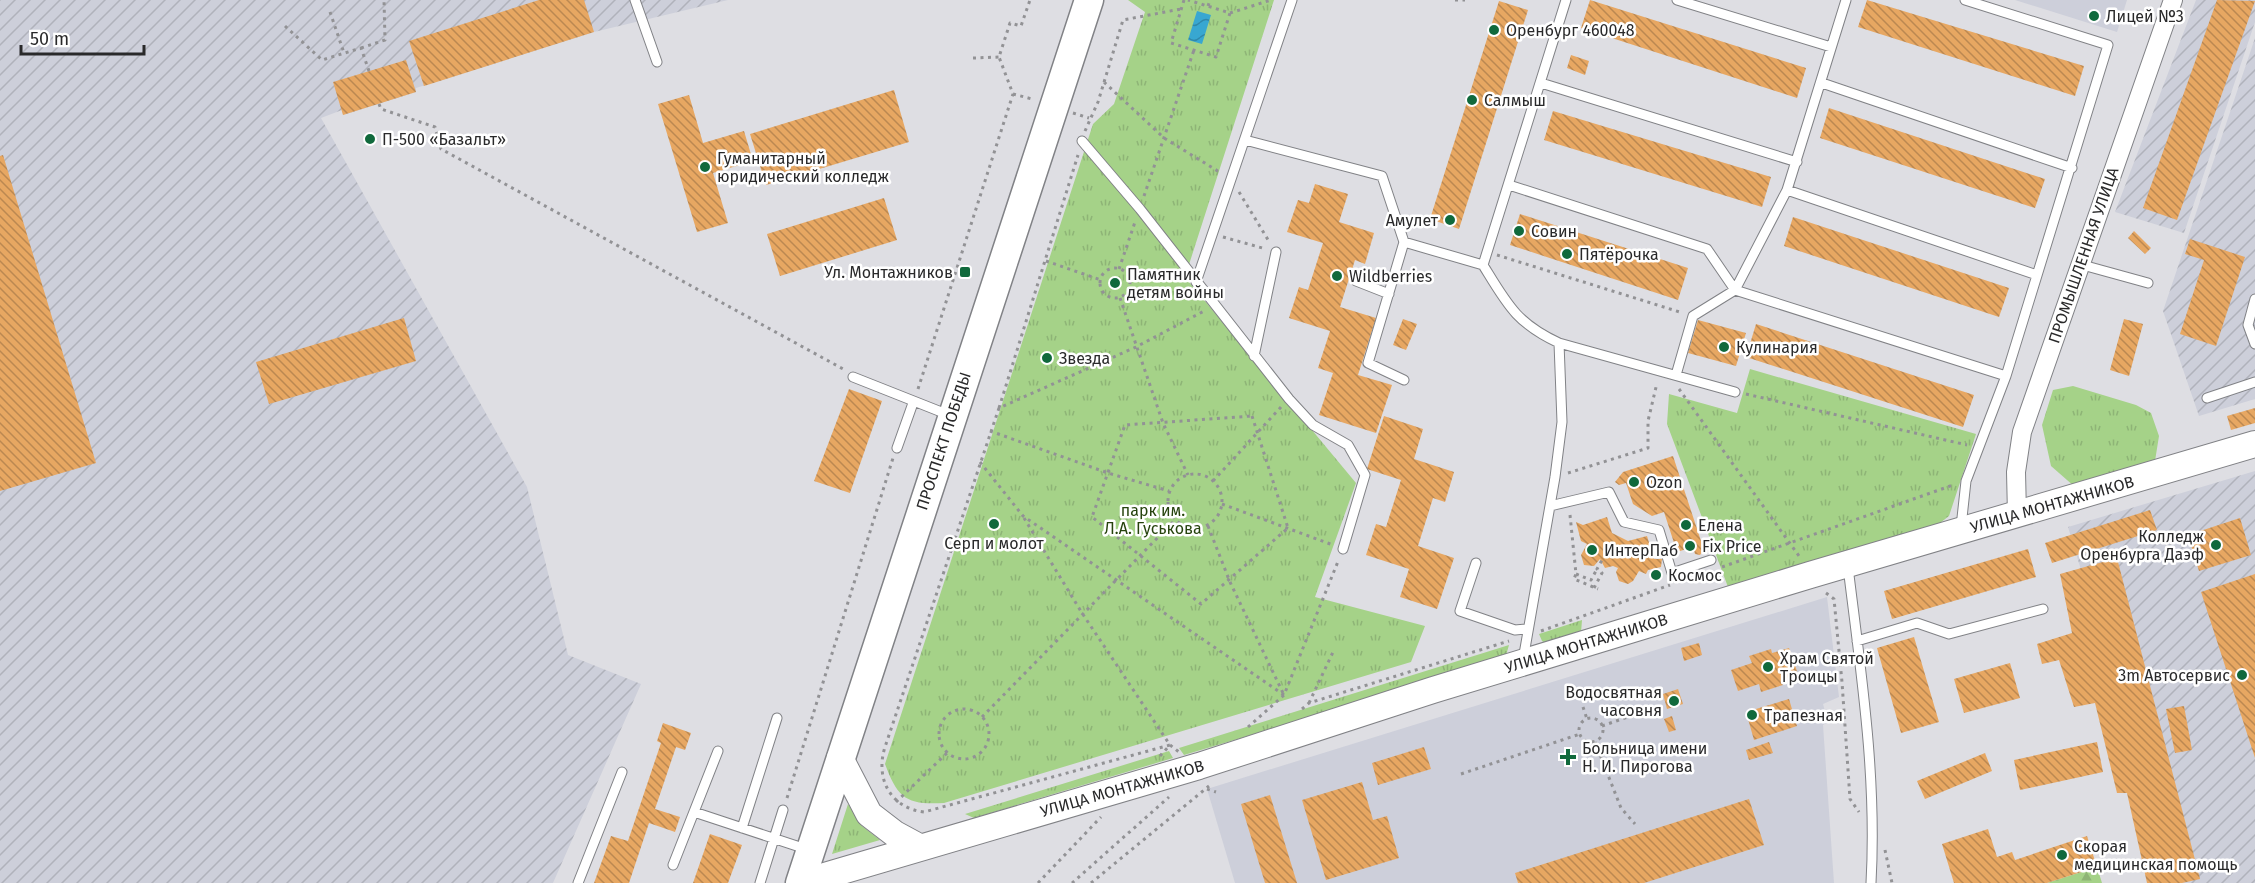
<svg xmlns="http://www.w3.org/2000/svg" width="2255" height="883" font-family="'Fira Sans',sans-serif">
<style>
.built{fill:#cdcfda}
.industrial{fill:url(#industrial-furrows)}
.grass{fill:url(#grass-tufts)}
.forest{fill:url(#forest-firs)}
.water{fill:url(#water-waves)}
.building{fill:url(#building-back-hatch)}
.lines{fill:none;stroke-linecap:round;stroke-linejoin:round}
.service-casing{stroke:#818286;stroke-width:11}
.minor-casing{stroke:#818286;stroke-width:20}
.secondary-casing{stroke:#818286;stroke-width:28}
.primary-casing{stroke:#818286;stroke-width:31}
.path{stroke:#929295;stroke-width:3;stroke-dasharray:3 4.5;stroke-linecap:butt}
.service{stroke:#fff;stroke-width:9}
.minor{stroke:#fff;stroke-width:18}
.secondary{stroke:#fff;stroke-width:26}
.primary{stroke:#fff;stroke-width:28}
.poi-dot{fill:#10693c;stroke:#fff;stroke-width:2}
.labels{text-anchor:middle;stroke-width:5;stroke-linejoin:round;paint-order:stroke}
.poi-label{font-size:16px;fill:#29292a;stroke:#fff;text-anchor:start}
.street-label{font-size:16px;fill:#29292a;stroke:#fff}
.park-label{font-size:16px;fill:#26430d;stroke:#fff}
</style>
<defs>
<pattern id="industrial-furrows" width="10" height="10" patternUnits="userSpaceOnUse" patternTransform="scale(1.5)"><rect width="10" height="10" fill="#cdcfda"/><path d="M-1 1l2-2M0 10L10 0M9 11l2-2" fill="none" stroke="#b0b2bb"/></pattern>
<pattern id="grass-tufts" width="24" height="20" patternUnits="userSpaceOnUse" patternTransform="scale(1.5)"><rect width="24" height="20" fill="#a5d288"/><path d="M3 7l-1-3M5 7V3M7 7l1-3M15 17l-1-3M17 17v-4M19 17l1-3" fill="none" stroke="#8eb476"/></pattern>
<pattern id="forest-firs" width="22" height="20" patternUnits="userSpaceOnUse" patternTransform="scale(1.5)"><rect width="22" height="20" fill="#a5d288"/><path d="M5 1l3.5 6h-7zM16 11l3.5 6h-7z" fill="#8eb476"/></pattern>
<pattern id="water-waves" width="16" height="10" patternUnits="userSpaceOnUse" patternTransform="scale(1.5)"><rect width="16" height="10" fill="#38a7d1"/><path d="M0 5q4-4 8 0t8 0" fill="none" stroke="#2f88aa"/></pattern>
<pattern id="building-back-hatch" width="6" height="6" patternUnits="userSpaceOnUse" patternTransform="scale(1.5)"><rect width="6" height="6" fill="#e7a762"/><path d="M-1 5l2 2M0 0l6 6M5-1l2 2" fill="none" stroke="#bb8851"/></pattern>
</defs>
<rect width="100%" height="100%" fill="#dedee3"/>
<path class="built" d="M2015 0H2127L2117 32Z
M1827 597 1839 697 1823 704 1828 722 1823 725 1834 883H1235L1207 789Z"/>
<path class="industrial" d="M0 0H728L594 32 416 88V92L343 115 342 110 321 118 527 487 568 655 641 684 553 883H0Z
M2196 0H2255V22L2184 233 2115 212Z
M2255 38V399L2199 416 2163 311Z
M2255 471V883H2176L2068 527Z"/>
<path class="grass" d="M1128 0H1274L1185 277 1356 483 1315 597 1425 626 1411 662 944 803C907 805 898 799 885 764L1093 124 1114 104 1145 12Z
M1750 369 1976 434 1949 516 1940 523 1728 587 1667 424 1669 394 1737 413Z
M2073 386 2136 405 2151 413 2159 436 2155 461 2075 487 2051 466 2042 425 2053 390Z
M1582 620 1581 633 1548 645 1542 641 1539 634Z
M1509 645 1505 659 1184 755 1179 748Z
M1169 751 1173 758 974 818 965 814Z
M848 804 862 826 880 840 832 854Z"/>
<path class="forest" d="M2097 867 2102 883H2047Z"/>
<path class="water" d="M1197 11 1211 15 1202 44 1188 40Z"/>
<path class="building" d="M539 0H584L594 32 424 86 409 41Z
M1590 0 1806 68 1797 98 1581 28Z
M1867 0 2084 66 2075 96 1858 27Z
M2217 0 2255 1 2177 220 2143 208Z
M1499 1 1528 10 1459 229 1430 219Z
M1571 55 1589 61 1585 75 1567 68Z
M406 60 416 92 343 115 333 82Z
M894 90 909 142 766 185 750 134Z
M689 95 703 143 744 131 753 161 713 173 728 223 697 232 658 104Z
M1829 108 2045 179 2035 208 1820 138Z
M1553 111 1771 177 1762 207 1544 140Z
M3 155 96 463 0 491V156Z
M1315 184 1348 194 1339 222 1374 233 1365 264 1355 260 1340 307 1376 318 1358 375 1392 385 1376 433 1319 415 1333 373 1318 368 1330 331 1289 318 1299 287 1308 290 1323 243 1287 232 1298 200 1309 203Z
M884 198 897 240 780 276 767 234Z
M1520 214 1688 268 1678 300 1510 245Z
M1793 217 2009 288 1999 317 1784 246Z
M2134 231 2151 248 2145 254 2128 238Z
M2190 239 2245 257 2216 346 2180 334 2204 260 2185 254Z
M404 318 416 361 269 404 256 362Z
M1403 319 1417 324 1406 350 1393 345Z
M2124 319 2143 324 2129 376 2110 370Z
M1698 320 1746 333 1736 366 1688 353Z
M1756 324 1974 395 1963 427 1746 357Z
M849 389 882 401 850 493 814 481Z
M2255 408V423L2231 430 2227 416Z
M1384 416 1423 429 1414 459 1454 472 1445 502 1433 498 1418 546 1454 558 1437 609 1400 597 1409 569 1366 555 1376 524 1386 527 1401 480 1367 469Z
M1673 456 1702 544 1703 551 1700 555 1695 554 1693 547 1677 552 1664 512 1652 516 1633 504 1626 483 1619 485 1615 482 1623 472Z
M2150 510 2157 530 2052 563 2045 543Z
M1607 517 1612 533 1628 541 1647 536 1654 559H1662L1661 567 1648 570 1646 574 1639 571 1633 581 1628 584 1619 581 1616 572 1618 568 1613 566 1605 568 1600 559 1594 566 1584 565 1581 555 1587 544 1581 541 1576 522 1583 525Z
M2240 518 2251 555 2199 571 2188 535Z
M2028 549 2036 577 1892 619 1884 591Z
M2117 558 2200 879 2182 883H2147L2127 793H2117L2095 703 2074 707 2059 660 2042 664 2037 644 2072 633 2060 574Z
M1659 569 1661 577 1653 580 1650 572Z
M2255 574V758L2201 592Z
M1914 637 1939 722 1901 733 1877 648Z
M1699 643 1702 655 1684 661 1681 648Z
M1789 648 1798 674 1781 680 1783 685 1761 692 1759 684 1738 691 1731 670 1752 663 1749 656 1771 649 1772 653Z
M2010 663 2020 698 1964 713 1954 679Z
M1678 689 1683 704 1667 709 1663 694Z
M1789 699 1797 726 1754 740 1746 712Z
M2184 706 2192 750 2175 753 2166 709Z
M1672 716 1676 730 1669 732 1664 719Z
M663 723 691 733 685 750 676 747 655 809 680 817 675 832 649 823 629 883H594L611 836 628 841 661 743 657 741Z
M1769 742 1773 753 1749 760 1746 750Z
M2097 742 2103 772 2020 790 2014 760Z
M1424 747 1431 769 1378 785 1372 763Z
M1985 753 1992 771 1925 799 1917 781Z
M1362 782 1373 820 1387 816 1399 858 1326 880 1302 800Z
M1270 795 1297 883H1265L1241 804Z
M1749 799 1764 845 1644 883H1518L1515 873Z
M1988 829 1997 857 2012 852 2015 860 2087 836 2097 867 2047 883H1954L1942 844Z
M710 834 742 845 728 883H693Z"/>
<g class="lines">
<g class="service-casing">
<path id="service" d="M635 0 657 62
M1677 0 1831 47
M1541 83 1797 162
M1822 83 2072 168
M1245 140 1382 176 1404 242 1368 363 1404 380
M1082 141 1140 209 1289 399 1313 425 1348 445 1365 475 1343 549
M1509 185 1707 249 1735 290 2006 376
M1787 190 2037 275
M1404 242 1483 265C1507 304 1516 323 1559 343L1562 422 1555 477 1523 660
M2079 264 2148 283
M1483 265 1566 0
M1356 281 1389 294
M1196 282 1292 0
M2255 299 2248 325 2255 344
M1559 343 1735 392
M1254 356 1276 252
M1676 375 1693 316 1735 290 1787 190 1846 0
M853 377 949 415
M2207 398 2255 382
M897 448 913 403
M1550 506 1609 492 1624 522 1659 530 1672 573 1711 560
M1961 527 1966 481 2006 376 2108 45 1965 0
M1476 563 1460 611 1515 630 1526 629
M1848 567C1861 673 1877 776 1871 883
M1857 641 1917 623 1949 634 2043 609
M694 812 809 850
M742 828 777 718
M673 865 718 751
M578 883 622 772
M760 883 783 810"/>
</g>
<g class="minor-casing">
<path id="minor" d="M2017 514 2016 472 2022 432 2173 0"/>
</g>
<g class="secondary-casing">
<path id="secondary" d="M840 758 869 814 895 834 919 847
M801 883 1199 766 1433 690 1810 575 2255 444"/>
</g>
<g class="primary-casing">
<path id="primary" d="M800 883 1089 0"/>
</g>
<path class="path" d="M1184 0 1171 43 1216 57 1230 13 1188 0
M1455 0H1465
M1208 6 1210 0
M330 12 344 53
M1230 13 1271 0
M285 26 322 60 361 48 369 71
M361 48 385 40 384 0
M973 58 999 57
M1104 82 1164 138 1221 173
M1013 94 1032 99
M379 104 381 109 435 127 441 149 845 370
M1073 113 1089 118
M1085 131 1098 102 1123 20 1181 9
M1239 192 1270 243
M1144 196 1194 50
M1223 237 1266 249
M1497 255 1683 313
M1046 261 1101 280
M1100 283a15 15 0 1 1 30 0a15 15 0 1 1-30 0Z
M1119 269 1135 222
M1120 298 1163 423 1188 475
M918 389 1013 94 999 57 1010 23 1021 26 1030 0
M1679 389 1799 556
M1746 394 1967 445
M999 408 1078 155
M1252 416 1288 528 1201 604 1092 517 1125 425Z
M990 431 1108 473 1169 491
M980 462 1023 516 1284 695
M1568 473 1648 448V421L1657 383
M1168 501a27 27 0 1 1 54 0a27 27 0 1 1-54 0Z
M1213 481 1281 407
M1222 504 1333 545
M1570 515 1576 574 1574 579 1598 589
M1024 518 1082 613 1170 745 1179 752
M1208 526 1230 582 1283 693
M1722 567 1953 485
M1576 574 1591 580 1597 569
M1594 588 1602 573 1597 569 1602 560
M1826 593 1834 599 1842 682 1850 799 1859 812
M1541 631 1670 585
M1309 703 1333 652
M1583 707 1587 719
M1302 709 1309 703 1509 641
M939 734a25 25 0 1 1 50 0a25 25 0 1 1-50 0Z
M982 717 1175 520
M1579 730a12 12 0 1 1 24 0a12 12 0 1 1-24 0Z
M1602 726 1656 707
M1248 727 1284 695 1339 559
M1595 742 1621 808 1635 824
M1160 756 1170 745 924 812C890 808 875 778 885 747L999 408 1136 347 1204 311
M1461 774 1580 734
M1207 789 1216 792
M787 798 893 458
M896 802 947 753
M1885 850 1892 883
M1038 883 1101 817
M1072 883 1169 797
M1091 883 1209 786"/>
<use href="#service" class="service"/>
<use href="#minor" class="minor"/>
<use href="#secondary" class="secondary"/>
<use href="#primary" class="primary"/>
</g>
<g class="poi-dot">
<circle cx="2094" cy="16" r="6"/>
<circle cx="1494" cy="30" r="6"/>
<circle cx="1472" cy="100" r="6"/>
<circle cx="370" cy="139" r="6"/>
<circle cx="705" cy="167" r="6"/>
<circle cx="1450" cy="220" r="6"/>
<circle cx="1519" cy="231" r="6"/>
<circle cx="1567" cy="254" r="6"/>
<rect x="959" y="266" width="12" height="12" rx="3"/>
<circle cx="1337" cy="276" r="6"/>
<circle cx="1115" cy="283" r="6"/>
<circle cx="1724" cy="347" r="6"/>
<circle cx="1047" cy="358" r="6"/>
<circle cx="1634" cy="482" r="6"/>
<circle cx="994" cy="524" r="6"/>
<circle cx="1686" cy="525" r="6"/>
<circle cx="2216" cy="545" r="6"/>
<circle cx="1690" cy="546" r="6"/>
<circle cx="1592" cy="550" r="6"/>
<circle cx="1656" cy="575" r="6"/>
<circle cx="1768" cy="667" r="6"/>
<circle cx="2242" cy="675" r="6"/>
<circle cx="1674" cy="701" r="6"/>
<circle cx="1752" cy="715" r="6"/>
<path d="M1565 748h6v6h6v6h-6v6h-6v-6h-6v-6h6z"/>
<circle cx="2062" cy="855" r="6"/>
</g>
<g class="labels">
<g class="poi-label">
<text x="2106" y="22">Лицей №3</text>
<text x="1506" y="36">Оренбург 460048</text>
<text x="1484" y="106">Салмыш</text>
<text x="382" y="145">П-500 «Базальт»</text>
<text x="717" y="164">Гуманитарный<tspan x="717" dy="18">юридический колледж</tspan></text>
<text x="1438" y="226" text-anchor="end">Амулет</text>
<text x="1531" y="237">Совин</text>
<text x="1579" y="260">Пятёрочка</text>
<text x="953" y="278" text-anchor="end">Ул. Монтажников</text>
<text x="1127" y="280">Памятник<tspan x="1127" dy="18">детям войны</tspan></text>
<text x="1349" y="282">Wildberries</text>
<text x="1736" y="353">Кулинария</text>
<text x="1059" y="364">Звезда</text>
<text x="1646" y="488">Ozon</text>
<text x="1698" y="531">Елена</text>
<text x="2204" y="542" text-anchor="end">Колледж<tspan x="2204" dy="18">Оренбурга Даэф</tspan></text>
<text x="994" y="549" text-anchor="middle">Серп и молот</text>
<text x="1702" y="552">Fix Price</text>
<text x="1604" y="556">ИнтерПаб</text>
<text x="1668" y="581">Космос</text>
<text x="1780" y="664">Храм Святой<tspan x="1780" dy="18">Троицы</tspan></text>
<text x="2230" y="681" text-anchor="end">3m Автосервис</text>
<text x="1662" y="698" text-anchor="end">Водосвятная<tspan x="1662" dy="18">часовня</tspan></text>
<text x="1764" y="721">Трапезная</text>
<text x="1582" y="754">Больница имени<tspan x="1582" dy="18">Н. И. Пирогова</tspan></text>
<text x="2074" y="852">Скорая<tspan x="2074" dy="18">медицинская помощь</tspan></text>
</g>
<g class="street-label">
<text transform="translate(2083 255) rotate(-71)" y="6">ПРОМЫШЛЕННАЯ УЛИЦА</text>
<text transform="translate(943 441) rotate(-72)" y="6">ПРОСПЕКТ ПОБЕДЫ</text>
<text transform="translate(2052 504) rotate(-16)" y="6">УЛИЦА МОНТАЖНИКОВ</text>
<text transform="translate(1586 643) rotate(-17)" y="6">УЛИЦА МОНТАЖНИКОВ</text>
<text transform="translate(1122 788) rotate(-16)" y="6">УЛИЦА МОНТАЖНИКОВ</text>
</g>
<g class="park-label">
<text x="1153" y="516">парк им.<tspan x="1153" dy="18">Л.А. Гуськова</tspan></text>
</g>
</g>
<path d="M21 45v9h123v-9" fill="none" stroke="#29292a" stroke-width="3"/>
<text x="30" y="45" font-size="18" fill="#29292a" stroke="#ffffff" stroke-width="4.5" paint-order="stroke">50 m</text>
</svg>
